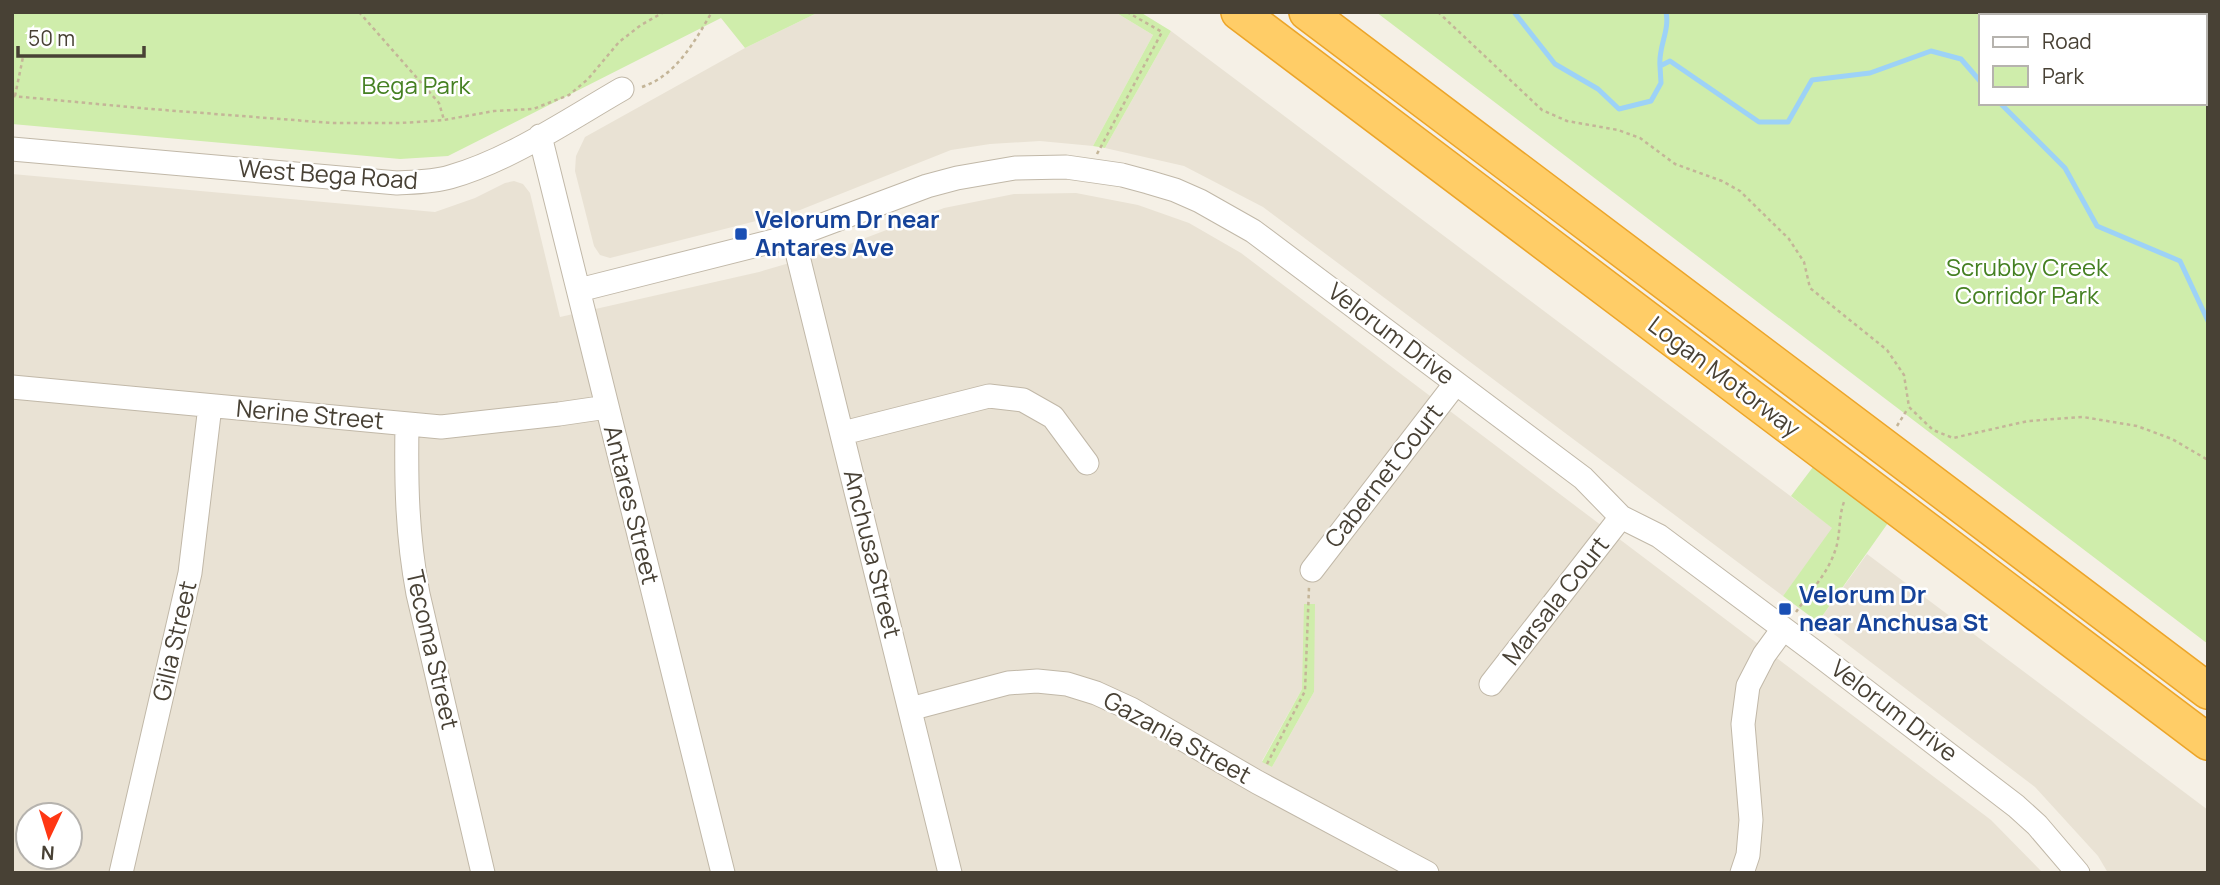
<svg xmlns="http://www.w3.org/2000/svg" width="2220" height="885" font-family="Manrope,sans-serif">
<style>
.residential{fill:#e9e2d4;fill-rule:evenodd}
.green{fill:#cfedab;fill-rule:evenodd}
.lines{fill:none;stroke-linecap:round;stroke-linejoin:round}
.stream{stroke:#9dd2f7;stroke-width:5}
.minor-casing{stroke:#c1b8a8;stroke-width:25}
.highway-casing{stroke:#eca529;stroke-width:38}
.path{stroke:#c4b598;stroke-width:2.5;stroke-dasharray:3.5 3.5;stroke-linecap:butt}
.minor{stroke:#fff;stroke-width:23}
.highway{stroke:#ffcd67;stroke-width:35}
.transit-dot{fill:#1a4fb4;stroke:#fff;stroke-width:2.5}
.labels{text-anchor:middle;stroke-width:5;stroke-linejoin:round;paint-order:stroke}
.park-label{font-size:24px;fill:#458022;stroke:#fff}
.street-label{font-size:24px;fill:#484135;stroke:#fff}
.transit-label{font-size:24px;font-weight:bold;fill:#164399;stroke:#fff;text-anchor:start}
</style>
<rect width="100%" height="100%" fill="#f5f0e6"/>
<path class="residential" d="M819 12H1115L1153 35 1093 146 1040 141 990 144 951 150 800 210 610 258 600 255 594 246 575 171 576 156 585 137 745 48Z
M1171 31 1833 528 1783 596 1263 207 1184 166 1105 148Z
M12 174 435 212 475 198 505 183 514 181 523 184 530 193 560 317 759 272 834 250 944 208 1014 194 1076 193 1138 205 1189 223 1241 253 1991 820 2043 873H12ZM1302 689 1314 692 1272 767 1262 761ZM28 815H70V857H28Z
M1867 554 2208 810V873H2108L2098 856 2035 787 1818 622Z"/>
<path class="green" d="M12 12H819L745 48 721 18 448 156 400 159 12 124Z
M1115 12H1140L1171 31 1105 148 1093 146 1153 35Z
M1376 12H2208V644ZM1980 16H2204V103H1980Z
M1813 467 1888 523 1818 622 1783 596 1832 528 1791 496Z
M1304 604H1315L1314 692 1272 767 1262 762 1302 689Z"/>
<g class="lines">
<path class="stream" d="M1514 12 1555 64 1598 89 1619 109 1651 101 1661 83 1660 66 1670 61 1759 122H1788L1812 80 1870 73 1931 51 1961 59 1980 81
M1660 66C1658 47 1670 31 1666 12
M2000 103 2065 168 2097 226 2180 261 2208 321"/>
<g class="minor-casing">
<path id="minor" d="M540 136 723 873
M12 149 397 183C415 182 433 182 450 177 510 160 568 120 622 89
M793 236 950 873
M579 290 793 236 927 186 957 178 1015 168 1066 167 1122 175 1148 182 1175 190 1200 201 1253 231 1583 478 1621 517 1659 536 1819 655 2016 806 2037 825 2078 873
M12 387 441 427 559 414 607 407
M407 424C406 484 407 535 418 594L483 873
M843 433 989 396 1023 400 1053 417 1087 463
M1312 570 1456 383
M1491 684 1621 517
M910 709 1008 683 1037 681 1067 684 1096 693 1131 709 1257 782 1427 873
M121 873 190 573 210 406
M1742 873 1748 855 1751 820 1743 724 1748 686 1764 655 1783 629"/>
</g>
<g class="highway-casing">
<path id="highway" d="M1239 12 2208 742
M1307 12 2208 691"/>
</g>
<path class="path" d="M359 12 439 103 444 120
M1438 12 1542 110 1567 121 1618 130 1640 138 1675 164 1722 181 1740 191 1789 239 1804 262 1810 288 1887 350 1904 375 1909 407 1933 430 1953 438 2028 421 2083 417 2137 426 2172 439 2208 460
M642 87C677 75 694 42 712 12
M12 96 151 109 332 123H401L444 120 494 111 533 109 569 95 588 79 619 42 641 25 664 12
M15 96 23 57
M1097 154 1162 32 1127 12
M1897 426 1908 408
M1796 612C1809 593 1828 573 1835 551 1841 535 1838 518 1844 502
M1267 764 1305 691 1309 587"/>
<use href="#minor" class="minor"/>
<use href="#highway" class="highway"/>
</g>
<g class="transit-dot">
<rect x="734" y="227" width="14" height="14" rx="3.5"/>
<rect x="1778" y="602" width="14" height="14" rx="3.5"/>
</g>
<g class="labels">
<g class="park-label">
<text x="416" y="94">Bega Park</text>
<text x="2027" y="276">Scrubby Creek<tspan x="2027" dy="28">Corridor Park</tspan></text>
</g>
<g class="street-label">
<text transform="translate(328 175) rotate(4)" y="8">West Bega Road</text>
<text transform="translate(1391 334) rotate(37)" y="8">Velorum Drive</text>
<text transform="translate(1724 377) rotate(37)" y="8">Logan Motorway</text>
<text transform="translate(310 415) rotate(5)" y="8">Nerine Street</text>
<text transform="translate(1384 476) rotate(-52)" y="8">Cabernet Court</text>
<text transform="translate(631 505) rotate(76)" y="8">Antares Street</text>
<text transform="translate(872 554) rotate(76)" y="8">Anchusa Street</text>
<text transform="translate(1556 601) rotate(-52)" y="8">Marsala Court</text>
<text transform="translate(175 641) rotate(-77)" y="8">Gilia Street</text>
<text transform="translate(432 650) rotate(77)" y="8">Tecoma Street</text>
<text transform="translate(1894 711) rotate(37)" y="8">Velorum Drive</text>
<text transform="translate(1177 738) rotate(29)" y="8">Gazania Street</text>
</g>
<g class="transit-label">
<text x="755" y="228">Velorum Dr near<tspan x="755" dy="28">Antares Ave</tspan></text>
<text x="1799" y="603">Velorum Dr<tspan x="1799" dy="28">near Anchusa St</tspan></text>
</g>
</g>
<rect width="2220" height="885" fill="none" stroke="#484135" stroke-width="28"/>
<rect x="1979" y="14" width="228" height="91" fill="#ffffff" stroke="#b6b3ae" stroke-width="2"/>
<rect x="1993" y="37" width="35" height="10" fill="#ffffff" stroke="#b6b3ae" stroke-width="2"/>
<text x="2042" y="49" font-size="21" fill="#484135">Road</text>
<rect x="1993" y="66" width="35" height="21" fill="#cfedab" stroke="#b6b3ae" stroke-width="2"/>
<text x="2042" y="84" font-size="21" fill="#484135">Park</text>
<g transform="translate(49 836) rotate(184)"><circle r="33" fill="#ffffff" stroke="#b6b3ae" stroke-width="2"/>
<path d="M0-5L12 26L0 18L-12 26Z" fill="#ff3713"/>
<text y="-10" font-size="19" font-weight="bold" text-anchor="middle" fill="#484135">N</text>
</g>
<path d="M18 46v10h126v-10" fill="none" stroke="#484135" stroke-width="3.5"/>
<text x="28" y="46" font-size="21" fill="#484135" stroke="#ffffff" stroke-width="5" paint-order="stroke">50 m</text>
</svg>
